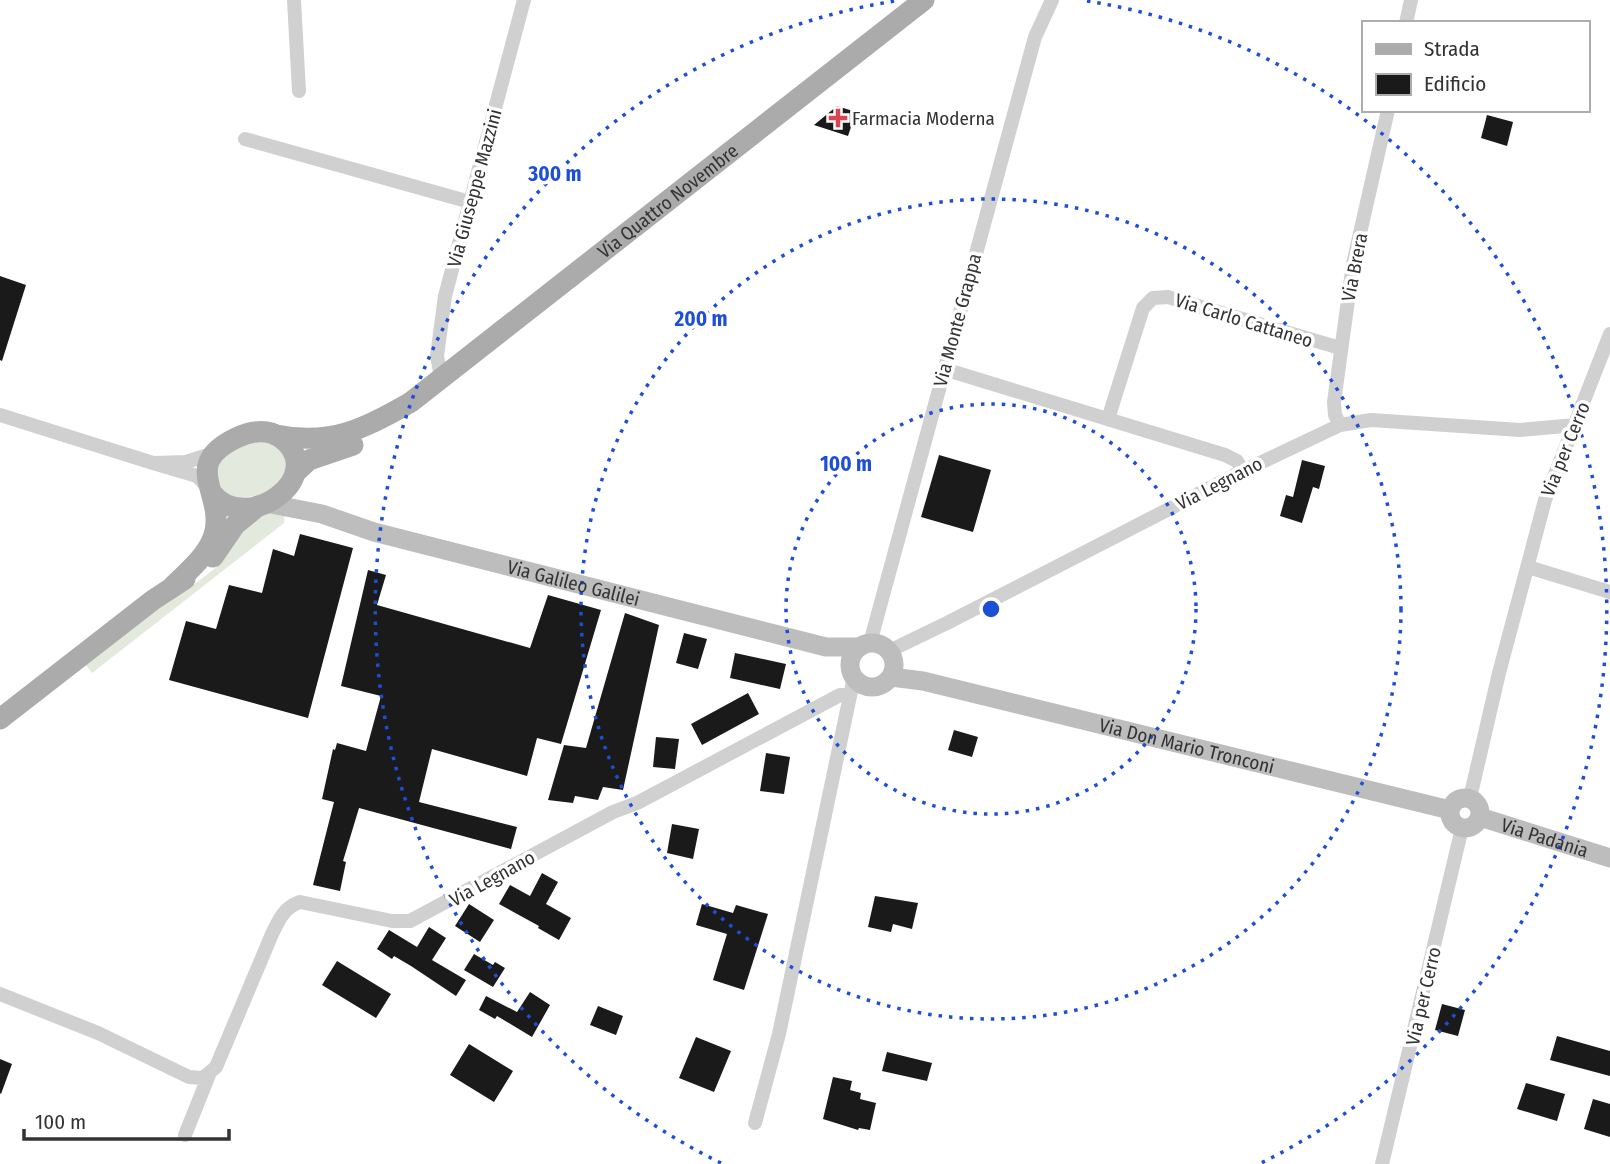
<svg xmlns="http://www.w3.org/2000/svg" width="1610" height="1164" font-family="'Fira Sans Condensed',sans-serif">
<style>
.green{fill:#e3e9dd}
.building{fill:#1a1a1a}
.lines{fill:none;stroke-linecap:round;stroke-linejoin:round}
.street{stroke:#d0d0d0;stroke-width:14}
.secondary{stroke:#bdbdbd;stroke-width:19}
.primary{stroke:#ababab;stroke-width:21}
.ring{fill:none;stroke:#1d4ed8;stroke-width:3.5;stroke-dasharray:3.5 7}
.poi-dot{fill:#da4550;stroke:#fff;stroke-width:2.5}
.labels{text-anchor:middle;stroke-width:7;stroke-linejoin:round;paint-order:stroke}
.poi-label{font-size:19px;fill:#333;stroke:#fff;text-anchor:start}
.street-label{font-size:19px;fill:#333;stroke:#fff}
.centre{fill:#1d4ed8;stroke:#fff;stroke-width:3.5}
.ring-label{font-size:21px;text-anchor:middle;font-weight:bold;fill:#1d4ed8;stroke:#fff;stroke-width:7;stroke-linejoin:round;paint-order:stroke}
</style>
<rect width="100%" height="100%" fill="#fff"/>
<path class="green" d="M260 441H268L280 447 289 466 279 485 260 495 236 499 220 490C219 483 216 474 216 467 218 451 247 444 260 441Z
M285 512 284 523 92 673 85 664 148 614 191 587 218 566 256 514Z"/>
<path class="building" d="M837 106 856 112 848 136 814 125Z
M1487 115 1513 122 1507 146 1481 138Z
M0 276 26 285 2 361 0 360Z
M939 455 991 470 973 532 921 517Z
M1302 460 1325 466 1319 489 1313 487 1302 523 1280 516 1286 495 1293 497Z
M300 534 353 548 308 718 169 680 186 621 216 629 229 585 262 593 273 549 294 556Z
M368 570 386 575 377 605 530 648 548 595 601 610 561 744 537 738 527 776 432 749 419 802 517 827 511 849 359 808 343 861 346 862 340 891 313 885 334 802 322 799 333 749 335 750 337 743 366 751 381 696 341 686Z
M625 613 659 625 623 790 603 787 598 800 575 796 573 803 548 800 564 745 586 748Z
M684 633 707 639 698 669 676 663Z
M735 653 786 664 780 689 730 678Z
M748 693 759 714 702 745 691 724Z
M954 730 978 737 972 757 948 750Z
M656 737 679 739 675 769 653 767Z
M766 753 790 757 784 794 760 791Z
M672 824 699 829 693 859 667 853Z
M542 873 558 882 546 904 571 918 559 940 538 928 539 926 499 904 510 885 530 896Z
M875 896 918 903 912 929 893 924 891 932 868 927Z
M469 904 494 920 480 942 455 926Z
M702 904 733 913 736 905 768 914 744 990 713 980 727 934 696 925Z
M429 927 446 938 432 960 466 980 456 996 411 966 394 956 392 959 377 949 389 930 417 947Z
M474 954 493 965 495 962 505 968 493 987 464 970Z
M337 961 391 994 376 1018 322 985Z
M530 992 550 1005 532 1037 497 1016 495 1019 479 1010 486 996 517 1012Z
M1442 1004 1465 1010 1458 1036 1435 1030Z
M598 1006 623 1016 616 1035 590 1025Z
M1557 1036 1610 1051V1076L1550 1060Z
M696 1037 731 1051 714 1092 679 1078Z
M469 1044 513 1071 494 1102 450 1075Z
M887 1052 932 1063 927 1081 882 1071Z
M0 1059 12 1064 1 1094 0 1093Z
M833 1077 852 1081 850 1090 861 1093 860 1099 876 1103 870 1130 859 1128 858 1130 823 1119Z
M1526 1083 1565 1094 1557 1121 1517 1109Z
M1593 1099 1610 1104V1137L1584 1129Z"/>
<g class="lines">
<path class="street" d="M294 0 299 91
M1406 23 1411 0
M245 139 470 202
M944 369 1225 455 1237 461 1243 471
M441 377 437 356 445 296 524 0
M0 415 153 463
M1108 419 1143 308 1153 298 1168 297 1340 348
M1340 425 1335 415 1334 402 1353 264 1388 110
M209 489 197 476 153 463 186 462 214 453
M1528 567 1610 592
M870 643 1035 37 1052 0
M889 651 947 623 1243 471 1340 425 1371 420 1520 430 1576 425
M1470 798 1499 673 1545 500 1610 334
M0 994 98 1033 189 1077 203 1078 216 1067 272 934C279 920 284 907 300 902L392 921H410L613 812 637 803 840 695H849
M755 1123 779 1034 854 677
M185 1135 209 1075
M1382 1164 1462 828"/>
<g class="secondary">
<path id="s1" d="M266 503 322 514 374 532 826 647H860"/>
<circle cx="872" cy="665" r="22"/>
<path id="s2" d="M891 677 923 681 1450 810"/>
<circle cx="1465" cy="813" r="15"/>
<path id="s3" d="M1480 817 1610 858"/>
</g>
<g class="primary">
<path id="s4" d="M276 435C330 446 365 429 411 402L924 0"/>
<path d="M296 472 309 460 353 445"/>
<path d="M213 557 235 525 258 506"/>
<path d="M173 586C189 570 210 554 215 531 223 491 181 465 236 438 251 431 267 428 281 438 331 476 245 538 211 492"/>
<path d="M0 719 153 600 185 579"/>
</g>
</g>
<g class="ring">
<circle cx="991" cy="609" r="205"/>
<circle cx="991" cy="609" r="410"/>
<path d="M721 1163A616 616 0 0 1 895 1M1087 1A616 616 0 0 1 1261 1163"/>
</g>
<path class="poi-dot" d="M834.5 107.5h7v7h7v7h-7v7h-7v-7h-7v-7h7z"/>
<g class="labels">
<g class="poi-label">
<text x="852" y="125">Farmacia Moderna</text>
</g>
<g class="street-label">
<text transform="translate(474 188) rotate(-75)" y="7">Via Giuseppe Mazzini</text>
<text dy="7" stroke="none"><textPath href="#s4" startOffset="469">Via Quattro Novembre</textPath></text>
<text transform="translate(1354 267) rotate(-79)" y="7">Via Brera</text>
<text transform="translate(957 320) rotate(-75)" y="7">Via Monte Grappa</text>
<text transform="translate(1244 320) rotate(17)" y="7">Via Carlo Cattaneo</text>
<text transform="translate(1565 449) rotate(-68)" y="7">Via per Cerro</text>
<text transform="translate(1219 483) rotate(-27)" y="7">Via Legnano</text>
<text dy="7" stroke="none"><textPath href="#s1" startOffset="318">Via Galileo Galilei</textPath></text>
<text dy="7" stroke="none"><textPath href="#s2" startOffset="304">Via Don Mario Tronconi</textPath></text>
<text dy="7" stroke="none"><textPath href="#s3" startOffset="68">Via Padania</textPath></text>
<text transform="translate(492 878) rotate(-29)" y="7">Via Legnano</text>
<text transform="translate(1423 996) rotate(-77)" y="7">Via per Cerro</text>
</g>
</g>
<circle cx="991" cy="609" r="10" class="centre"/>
<g class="ring-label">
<text x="555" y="181">300 m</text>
<text x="701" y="326">200 m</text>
<text x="846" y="471">100 m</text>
</g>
<rect x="1362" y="21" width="228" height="91" fill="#ffffff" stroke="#adadad" stroke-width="2"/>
<rect x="1376" y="44" width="35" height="10" fill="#ababab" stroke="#adadad" stroke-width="2"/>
<text x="1424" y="56" font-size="21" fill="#333333">Strada</text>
<rect x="1376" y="74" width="35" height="21" fill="#1a1a1a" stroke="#adadad" stroke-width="2"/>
<text x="1424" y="91" font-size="21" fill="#333333">Edificio</text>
<path d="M24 1129v10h205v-10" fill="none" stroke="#333333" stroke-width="3.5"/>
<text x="35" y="1129" font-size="21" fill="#333333" stroke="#ffffff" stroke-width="5" paint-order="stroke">100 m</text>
</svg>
